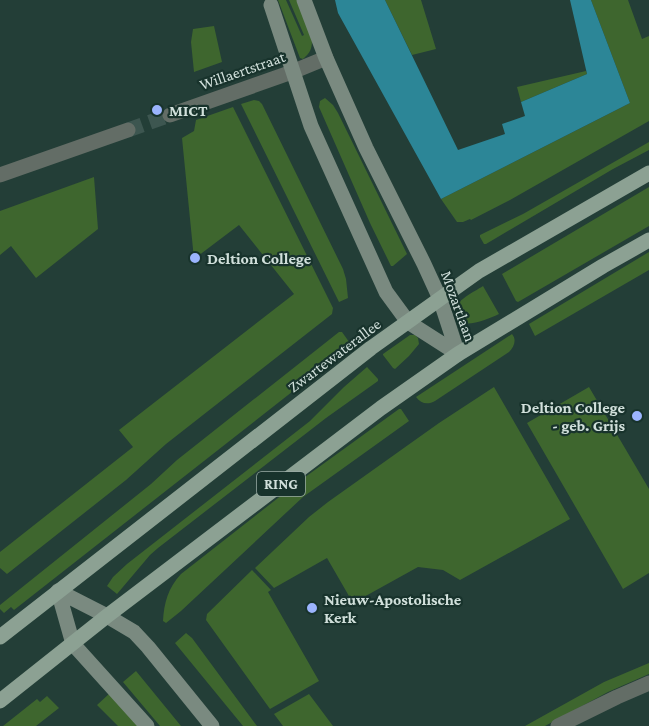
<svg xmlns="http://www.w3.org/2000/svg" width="649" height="726" font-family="'Crimson Pro',serif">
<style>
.green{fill:#3e662e}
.water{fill:#2c8697}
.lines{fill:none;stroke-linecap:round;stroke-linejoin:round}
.street-tunnel{stroke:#3d5650;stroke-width:15;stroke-dasharray:15 8;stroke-linecap:butt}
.street{stroke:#636d66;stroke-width:15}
.secondary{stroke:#7a8a80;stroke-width:15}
.primary{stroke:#8ca193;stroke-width:15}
.poi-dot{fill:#9bb4fd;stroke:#18332c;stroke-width:2}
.labels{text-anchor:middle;stroke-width:4.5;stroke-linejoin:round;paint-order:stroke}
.shield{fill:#18332c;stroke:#9aaca6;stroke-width:1.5}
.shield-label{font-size:15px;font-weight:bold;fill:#d1e0db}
.street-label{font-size:16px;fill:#d1e0db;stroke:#18332c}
.poi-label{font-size:16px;font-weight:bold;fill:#d1e0db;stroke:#18332c;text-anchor:start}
</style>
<rect width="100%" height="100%" fill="#233e37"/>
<path class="green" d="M278 0H286L302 36 304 35 289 0H298L312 40C312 49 310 53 303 59L300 58Z
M385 0H421L436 49 412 55Z
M591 0H628L642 39 649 36V121L510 200 471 220 470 219 463 222H457L441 199 630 103Z
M214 26 222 62 194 72 191 42 193 29Z
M586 71 587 74 521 102 517 87Z
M325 98 333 105 338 113 407 254 393 266H391L370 223 319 107 320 101Z
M254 100 259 101 262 104 343 269 346 279 348 298 339 302 241 104Z
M233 107 333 308 332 314 166 444 126 480 7 574 0 568V552L133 447 119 430 294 294 239 225 194 259 182 138 194 131 196 120Z
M649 142V150L613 169 486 244H484L480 237V235L523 214Z
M94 177 98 229 36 278 11 246 0 255V211Z
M649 187V226L518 302 516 301 502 274Z
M649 252V270L535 336 529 324Z
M483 286 499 314C488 319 475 325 462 323 442 306 471 294 483 286Z
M339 332H342L352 346V348L297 388 14 610 11 607 4 613 0 609V605L151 484 177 460Z
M512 334C517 340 514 347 509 352L435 401C428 405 421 404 416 397Z
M410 335H415L418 338 419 344 409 356 395 369 393 368 383 355V354Z
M367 367 378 379V381L326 418 158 548 150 555 117 594 107 586 113 577 127 564 310 421 344 387Z
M494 387 570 519 460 580 443 570 418 567 353 603 327 558 274 588 255 568 309 517 328 502 439 423Z
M589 387 649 489V573L623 589 527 423Z
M399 409H401L409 421 303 497 181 611 166 623 163 621C164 603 168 588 181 574L301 480Z
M252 570 271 590 268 592 319 681 270 709 206 620 207 614Z
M186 633 192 638 257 726H243L175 643Z
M649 663V674L608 692 545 726H525L604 682Z
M136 671 181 726H160L123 682Z
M110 693 139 726H118L97 705Z
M309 694 333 726H283L274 714Z
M47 696 59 708 36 726H3L37 699 40 702Z"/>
<path class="water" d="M335 0H385L458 150 505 134 502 124 525 116 521 102 587 74 570 0H591L630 103 441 199 338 13Z"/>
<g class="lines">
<path class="street-tunnel" d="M128 130 170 115"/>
<path class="street" d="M170 115 292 72 326 58
M0 175 128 130
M558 726 617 697 649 683"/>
<path class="secondary" d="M304 0 326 58 366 148 424 264 440 299 458 354
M271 5 311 126 386 292 408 322 458 354
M58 591 107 616 134 632 148 647 212 726
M58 591 73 644 147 726"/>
<path class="primary" d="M0 637 371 348 479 271 649 173
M0 701 107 616 381 408 458 354 603 266 649 240"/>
</g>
<g class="poi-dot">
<circle cx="157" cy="110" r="6"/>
<circle cx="195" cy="258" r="6"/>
<circle cx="637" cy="416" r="6"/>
<circle cx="312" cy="608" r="6"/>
</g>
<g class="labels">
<rect class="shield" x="257" y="472" width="48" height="24" rx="4.5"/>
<g class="shield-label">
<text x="281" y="489">RING</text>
</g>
<g class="street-label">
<text transform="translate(242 70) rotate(-19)" y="6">Willaertstraat</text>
<text transform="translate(459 306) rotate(70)" y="6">Mozartlaan</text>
<text transform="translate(334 355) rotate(-37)" y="6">Zwartewaterallee</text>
</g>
<g class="poi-label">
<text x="169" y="116">MICT</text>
<text x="207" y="264">Deltion College</text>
<text x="625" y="413" text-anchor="end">Deltion College<tspan x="625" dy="18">- geb. Grijs</tspan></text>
<text x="324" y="605">Nieuw-Apostolische<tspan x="324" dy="18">Kerk</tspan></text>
</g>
</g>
</svg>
